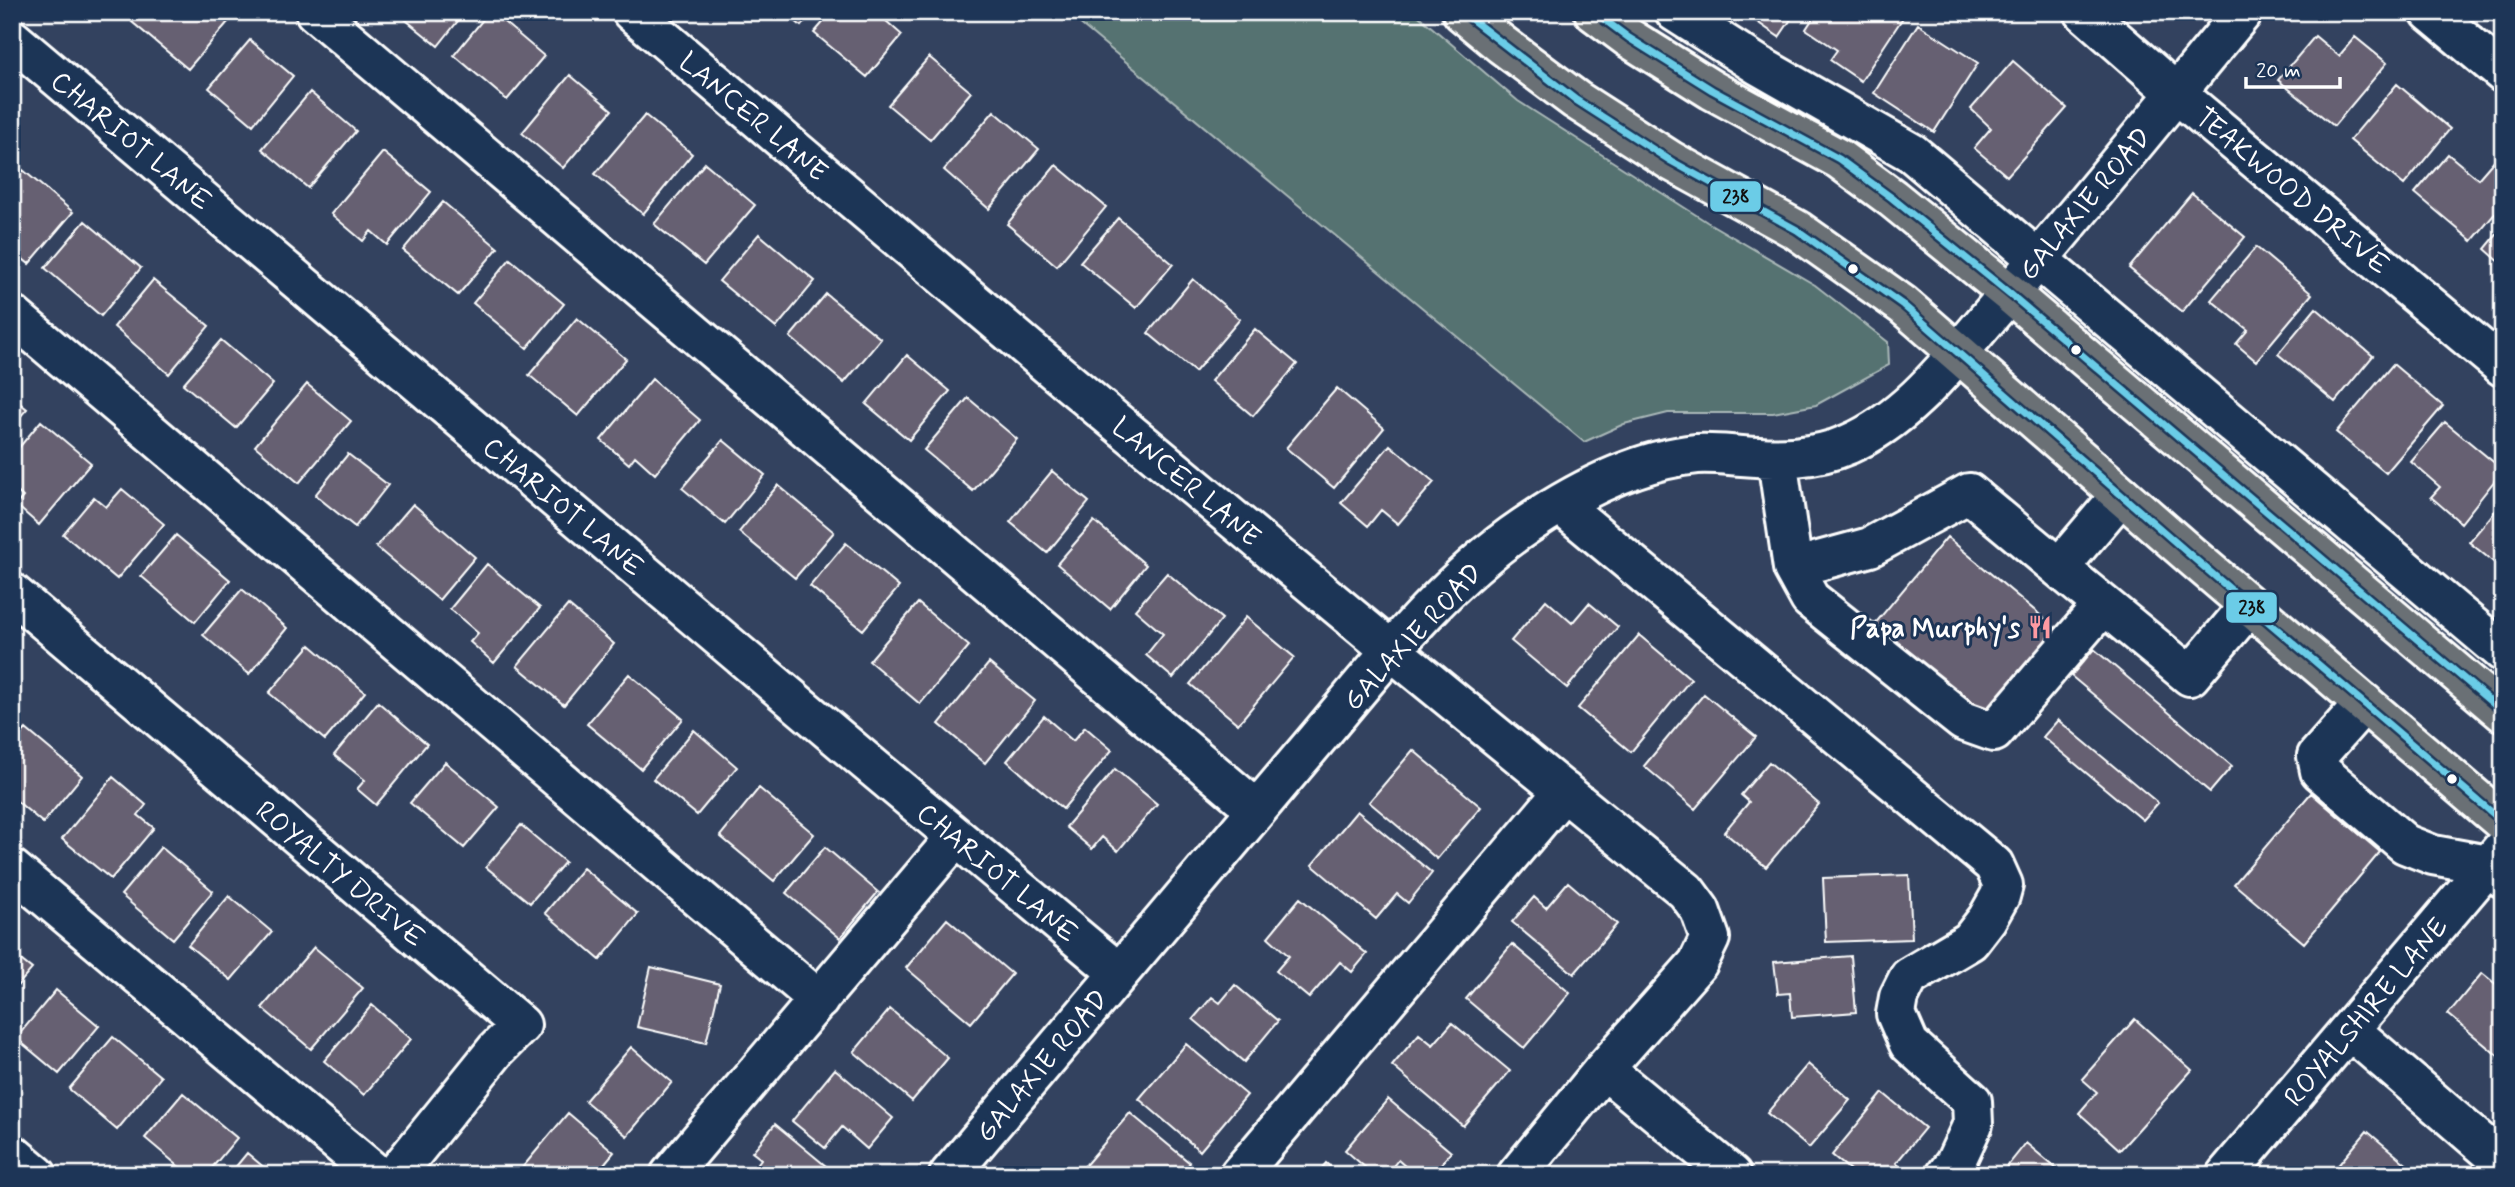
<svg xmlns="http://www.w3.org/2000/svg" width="2515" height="1187" font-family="Mynerve,sans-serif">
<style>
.green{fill:#557271;stroke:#aab8b8;stroke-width:2}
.building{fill:#666172;stroke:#fff;stroke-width:2}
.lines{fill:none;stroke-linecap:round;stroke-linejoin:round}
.minor-casing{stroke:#fff;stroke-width:44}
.major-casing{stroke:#fff;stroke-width:44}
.minor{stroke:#1d3557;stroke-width:38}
.major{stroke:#6a7074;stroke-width:38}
.bus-1-casing{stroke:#1d3557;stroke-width:12}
.bus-1{stroke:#6bcce7;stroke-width:7}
.bus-dot{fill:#fff;stroke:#1d3557;stroke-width:2.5}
.labels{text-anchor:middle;stroke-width:6;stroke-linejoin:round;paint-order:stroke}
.street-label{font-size:28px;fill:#fff;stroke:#1d3557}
.poi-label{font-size:28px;font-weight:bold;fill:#fff;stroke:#1d3557;text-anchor:end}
.line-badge{stroke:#1d3557;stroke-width:2.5}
.pale-badge-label{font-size:19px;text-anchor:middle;font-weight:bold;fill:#111}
</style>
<rect width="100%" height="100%" fill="#33425f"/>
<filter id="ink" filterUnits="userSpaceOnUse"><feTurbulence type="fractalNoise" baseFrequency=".0143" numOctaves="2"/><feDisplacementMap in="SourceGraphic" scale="14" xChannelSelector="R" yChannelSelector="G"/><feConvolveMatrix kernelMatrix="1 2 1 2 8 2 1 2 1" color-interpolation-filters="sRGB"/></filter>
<g filter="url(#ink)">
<path class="green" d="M1066 12H1414L1518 101 1707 222 1815 285 1888 342 1889 365 1816 405 1773 413H1668L1624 424 1584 442Z"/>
<path class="building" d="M140 12H217L228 22 188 69 132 22Z
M396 12H465L438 46Z
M489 12H492L544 56 507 100 454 55Z
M785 12H813L801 26Z
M832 12H876L902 35 867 77 814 33Z
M1754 12H1796L1779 37 1750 17Z
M1817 12H1905L1906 13 1861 81 1830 60 1837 50 1806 29Z
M1918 24 1978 63 1934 132 1874 93Z
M2315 36 2339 56 2355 37 2387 63 2334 126 2278 80Z
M250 40 293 76 253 125 209 88Z
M929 57 971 92 930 140 888 105Z
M2013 61 2067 108 2007 176 1974 148 1991 128 1971 109Z
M570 75 612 110 563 168 522 133Z
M2397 84 2450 129 2404 185 2350 140Z
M310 92 356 131 308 188 262 149Z
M994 111 1039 149 989 209 944 170Z
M645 115 692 154 643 214 595 174Z
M383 152 431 192 387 245 371 231 363 241 331 214Z
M2448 154 2478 179 2497 157 2503 162V204L2472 241 2415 193Z
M705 163 755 205 704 265 654 224Z
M1056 165 1106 207 1057 266 1007 224Z
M23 170 73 212 29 264 12 250V183Z
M2192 193 2245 237 2182 312 2129 268Z
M443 202 498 248 458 295 403 250Z
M1118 218 1173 264 1136 308 1080 262Z
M85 221 141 268 101 316 45 268Z
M2503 227V265L2485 249Z
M759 234 815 281 776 328 719 281Z
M2256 247 2312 294 2256 361 2236 344 2248 330 2211 300Z
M510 259 564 304 527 348 473 303Z
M1193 279 1240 319 1195 372 1148 333Z
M153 280 209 326 169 374 114 327Z
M826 294 881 339 844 383 790 337Z
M2316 308 2373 356 2335 402 2278 354Z
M577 318 626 359 578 416 529 375Z
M1255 329 1297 364 1253 416 1211 381Z
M221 340 273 384 236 428 183 384Z
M907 355 950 391 909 440 866 404Z
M2393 364 2443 406 2386 473 2336 432Z
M652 379 700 420 655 474 635 456 629 464 601 440Z
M307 384 351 421 299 483 255 446Z
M1337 388 1384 428 1334 488 1286 448Z
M12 397 27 409 12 426Z
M968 398 1017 439 973 491 924 450Z
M41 421 91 463 39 525 16 505 23 497 12 487V456Z
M2445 422 2503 470 2461 523 2431 497 2440 487 2411 462Z
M723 440 765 475 725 524 682 488Z
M1390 445 1434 482 1398 524 1381 510 1368 526 1341 503Z
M348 454 388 485 355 527 315 495Z
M1052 471 1089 502 1047 553 1010 522Z
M778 485 834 532 795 578 739 532Z
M122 489 164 524 117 579 63 534 94 497 106 507Z
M2503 502V570L2469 542Z
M413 504 475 557 439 600 376 547Z
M1094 521 1146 565 1110 609 1057 564Z
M176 535 230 580 195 622 141 576Z
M1947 537 2058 630 1984 719 1873 626Z
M846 543 899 587 863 630 810 586Z
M487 564 540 608 494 663 470 642 478 633 450 609Z
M1167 573 1222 619 1173 678 1146 655 1163 634 1135 610Z
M242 589 287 628 249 674 203 635Z
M1546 600 1572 623 1589 603 1618 627 1567 688 1511 641Z
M918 603 969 646 920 704 869 661Z
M568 605 614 644 564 705 517 666Z
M1246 617 1294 657 1238 724 1190 684Z
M1639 635 1691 679 1631 752 1578 708Z
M310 645 365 692 325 740 269 693Z
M2094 649 2232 766 2210 792 2071 676Z
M989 663 1035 701 985 763 939 724Z
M629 674 683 719 641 769 587 724Z
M1704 694 1756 737 1695 809 1644 766Z
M378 702 427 744 376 805 357 789 365 780 334 755Z
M1044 716 1073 741 1085 727 1112 750 1063 809 1007 761Z
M2058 720 2158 803 2143 820 2043 737Z
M26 729 82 776 43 823 12 797V745Z
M694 730 737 767 697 815 653 779Z
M1413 750 1481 807 1437 859 1369 802Z
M445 762 499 807 464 848 410 803Z
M1769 762 1819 804 1766 867 1724 832 1749 802 1741 795Z
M1115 769 1157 804 1118 851 1102 837 1092 849 1066 827Z
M113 777 146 805 138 815 154 828 111 879 62 839Z
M759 788 814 834 774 881 720 836Z
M2311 793 2380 852 2304 943 2234 884Z
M1357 811 1432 873 1408 903 1397 894 1376 919 1312 865Z
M521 825 565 862 530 903 486 867Z
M161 847 213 891 173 939 121 895Z
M825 847 878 892 840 938 786 893Z
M583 868 638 914 600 960 545 913Z
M1909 875 1912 939 1826 942 1823 878Z
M1568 882 1617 924 1574 974 1512 922 1534 897 1546 908Z
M229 896 272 932 231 980 188 945Z
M1300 898 1367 954 1352 972 1340 962 1309 998 1276 971 1289 956 1268 937Z
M947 919 1012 974 971 1023 906 968Z
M1512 944 1570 993 1524 1048 1466 999Z
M314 947 363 988 311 1049 262 1008Z
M12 953 32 969 12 992Z
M1851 956 1856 1012 1792 1017 1790 993 1778 994 1774 962Z
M651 967 720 984 706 1043 637 1027Z
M2482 973 2503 990V1060L2448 1014Z
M1235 985 1278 1021 1244 1062 1193 1019 1212 997 1220 1003Z
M56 990 99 1026 59 1074 16 1038Z
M372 1005 411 1039 364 1095 324 1061Z
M890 1009 948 1058 912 1101 854 1052Z
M2135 1019 2192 1070 2120 1150 2079 1113 2097 1092 2082 1079Z
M1452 1023 1510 1071 1463 1126 1392 1066 1419 1034 1433 1045Z
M113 1037 161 1077 117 1130 69 1089Z
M1186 1044 1247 1095 1200 1151 1139 1099Z
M631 1047 672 1082 627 1136 585 1101Z
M1808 1064 1850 1100 1809 1148 1767 1113Z
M835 1069 893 1118 867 1149 842 1127 825 1148 792 1121Z
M183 1093 237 1138 206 1175H189L145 1138Z
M1883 1093 1925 1128 1896 1163 1908 1175H1856L1832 1155Z
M1388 1099 1451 1152 1432 1175H1415L1398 1160 1386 1175H1374L1345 1150Z
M568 1113 614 1152 595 1175H530L522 1168Z
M1130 1113 1190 1163 1180 1175H1148L1145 1172 1143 1175H1091L1083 1168Z
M775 1124 832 1171 830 1175H749L761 1159 752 1152Z
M2367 1131 2417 1173 2416 1175H2330Z
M2026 1143 2064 1175 2002 1173Z
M247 1153 273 1175H229Z
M1326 1163 1339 1175H1316Z"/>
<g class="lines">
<g class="minor-casing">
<path id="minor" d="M315 12 1257 810
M632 12 1055 371 1392 651 1686 891 1700 910 1710 938 1698 963 1604 1069 1517 1175
M1675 12 1758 65 1912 153 2503 652
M2084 12 2176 93 2503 367
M2430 12 2503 73
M12 39 863 759 1118 972
M12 315 819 1000
M1777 459 1793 568 1870 547 1969 493 2059 568 2121 495
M1561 505 1994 865 2003 885 2000 896 1987 919 1970 941 1909 977 1899 997 1896 1014 1909 1044 1972 1101 1973 1124 1955 1163 1946 1175
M1793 568 1810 599 1963 721 1994 732 2103 605
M2059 568 2190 676 2249 606
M12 593 521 1025 496 1050 395 1175
M2364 703 2317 756 2320 771 2405 844 2433 855 2488 865 2503 878
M12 869 377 1175
M2350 1030 2503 1162
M1604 1069 1732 1175
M12 1154 37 1175
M670 1175 956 837
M949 1175C1065 1036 1182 898 1299 760 1368 680 1435 587 1524 527 1575 492 1636 460 1697 454 1712 453 1728 455 1742 456 1778 459 1815 459 1849 444 1913 416 1955 355 2000 304 2083 208 2162 110 2243 12
M1239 1175 1564 791
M2226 1175 2503 848"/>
</g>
<g class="major-casing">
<path id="major" d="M1462 12 1501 44 1576 100 1671 161 1797 230 1903 305 2196 560 2503 822
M1594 12 1629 38 1712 90 1839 159 1892 198 2009 293 2503 712"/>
</g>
<use href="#minor" class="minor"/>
<use href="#major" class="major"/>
<g class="bus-1-casing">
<path id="bus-1" d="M1462 12 1576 100 1671 161 1797 230 1903 305 2196 560 2503 822
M1594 12 1629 38 1712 90 1839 159 1892 198 2009 293 2503 712"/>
</g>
<use href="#bus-1" class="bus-1"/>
</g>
</g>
<defs>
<g id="restaurant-bare" transform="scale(1.89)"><path d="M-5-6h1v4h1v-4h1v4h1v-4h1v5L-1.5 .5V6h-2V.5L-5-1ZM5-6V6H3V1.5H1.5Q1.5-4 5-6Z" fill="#ff9aa2" stroke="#1d3557" stroke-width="2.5" paint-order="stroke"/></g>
</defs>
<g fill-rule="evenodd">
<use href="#restaurant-bare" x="2040" y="627"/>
</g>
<g class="bus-dot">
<circle cx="1853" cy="269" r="6"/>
<circle cx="2076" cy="350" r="6"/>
<circle cx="2452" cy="779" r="6"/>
</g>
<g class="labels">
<g class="street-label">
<text transform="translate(754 116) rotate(40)" y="10">LANCER LANE</text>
<text transform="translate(132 140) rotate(40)" y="10">CHARIOT LANE</text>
<text transform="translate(2293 190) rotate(40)" y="10">TEAKWOOD DRIVE</text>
<text transform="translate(2084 203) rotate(-50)" y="10">GALAXIE ROAD</text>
<text transform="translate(1187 481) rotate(40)" y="10">LANCER LANE</text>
<text transform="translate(564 506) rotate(40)" y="10">CHARIOT LANE</text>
<text transform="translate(1412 636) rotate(-47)" y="10">GALAXIE ROAD</text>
<text transform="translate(998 872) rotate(40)" y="10">CHARIOT LANE</text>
<text transform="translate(341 873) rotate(40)" y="10">ROYALTY DRIVE</text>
<text transform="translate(2365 1011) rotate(-50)" y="10">ROYALSHIRE LANE</text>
<text transform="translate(1041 1065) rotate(-50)" y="10">GALAXIE ROAD</text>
</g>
<g class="poi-label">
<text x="2020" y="637">Papa Murphy's</text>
</g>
</g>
<g class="line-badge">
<rect x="1709" y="180" width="53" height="33" rx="7" fill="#6bcce7"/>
<rect x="2225" y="591" width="53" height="33" rx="7" fill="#6bcce7"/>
</g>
<g class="pale-badge-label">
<text x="1736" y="203">238</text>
<text x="2252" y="614">238</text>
</g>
<rect width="2515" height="1187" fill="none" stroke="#1d3557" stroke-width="42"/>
<rect x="21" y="21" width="2473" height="1145" fill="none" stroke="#fff" stroke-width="2.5" filter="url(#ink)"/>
<path d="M2246 77v10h94v-10" fill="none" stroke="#ffffff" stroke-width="3.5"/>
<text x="2256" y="77" font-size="21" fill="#ffffff" stroke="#1d3557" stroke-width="5" paint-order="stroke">20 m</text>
</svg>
